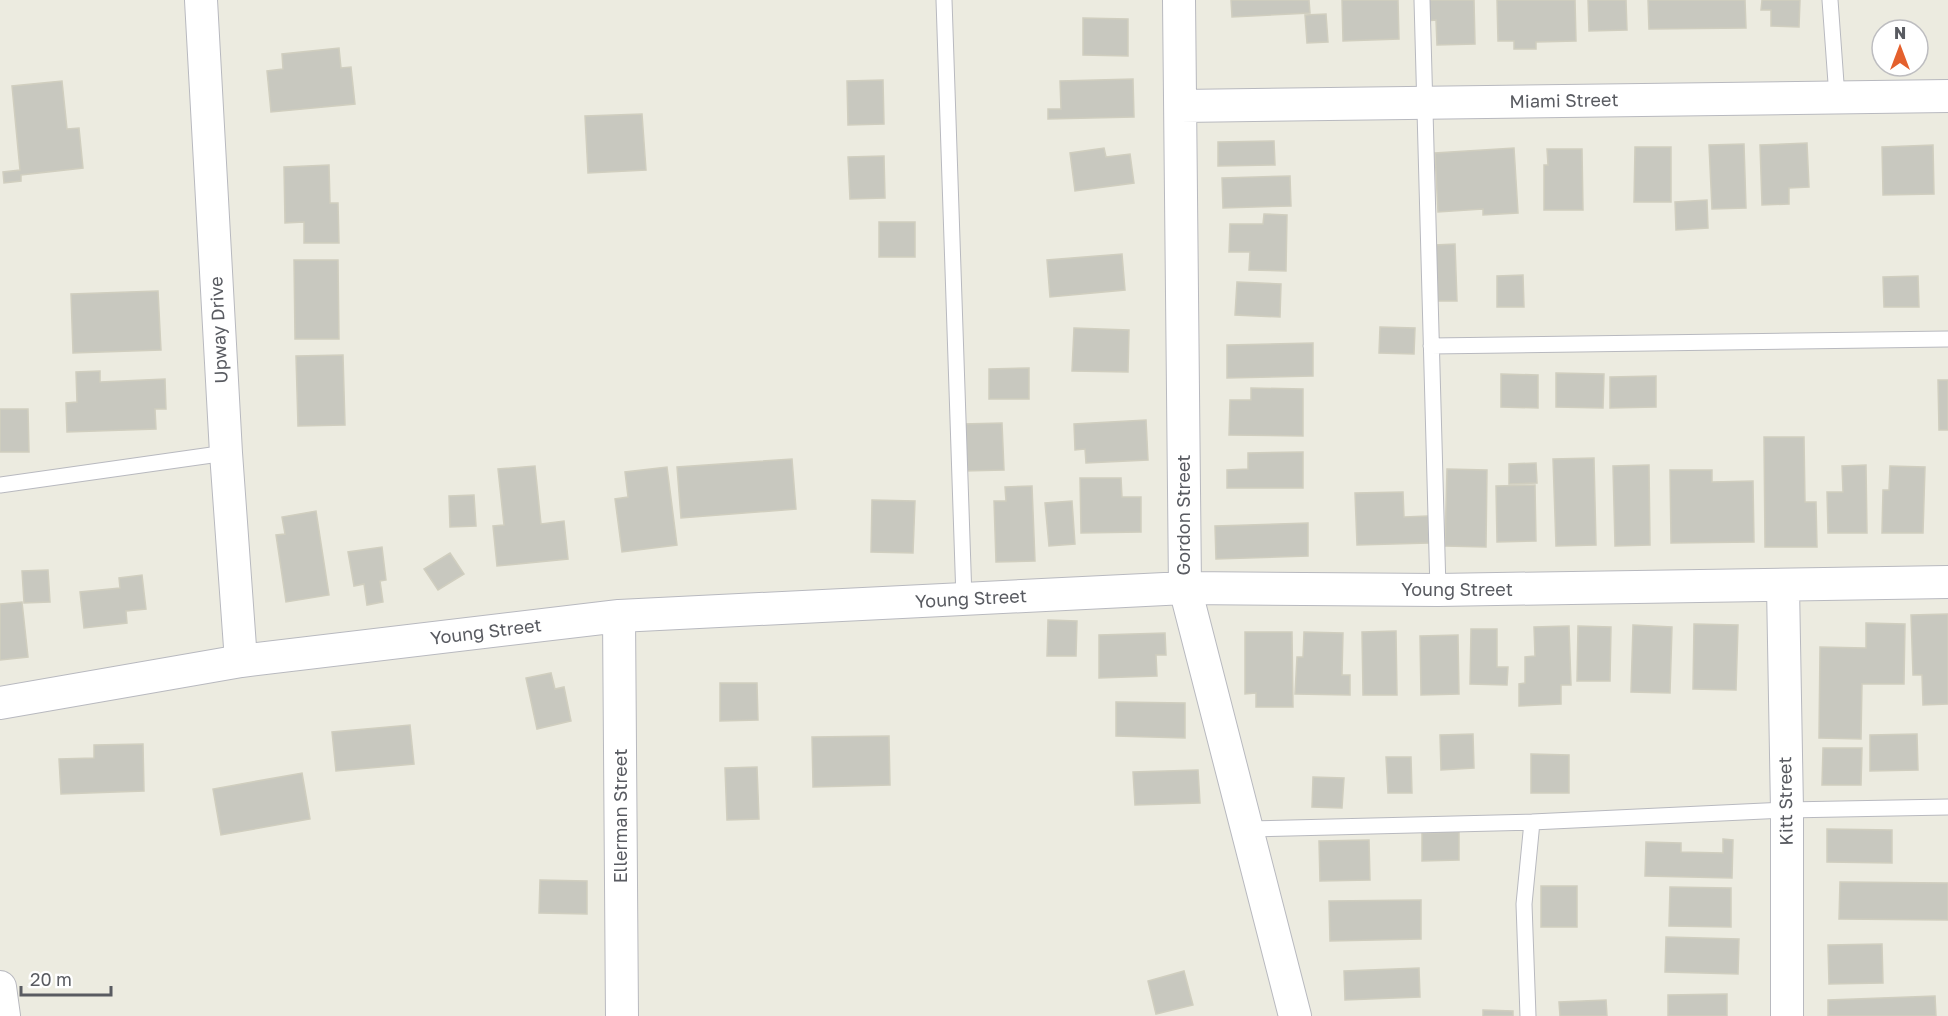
<svg xmlns="http://www.w3.org/2000/svg" width="1948" height="1016" font-family="'Golos Text',sans-serif">
<style>
.building{fill:#c8c8bf;stroke:#d0cebf;stroke-width:1.5}
.lines{fill:none;stroke-linecap:round;stroke-linejoin:round}
.lane-casing{stroke:#b8b9bf;stroke-width:17}
.street-casing{stroke:#b8b9bf;stroke-width:34}
.lane{stroke:#fff;stroke-width:15}
.street{stroke:#fff;stroke-width:32}
.labels{text-anchor:middle;stroke-width:6;stroke-linejoin:round;paint-order:stroke}
.street-label{font-size:18px;fill:#595b61;stroke:#fff}
</style>
<rect width="100%" height="100%" fill="#ecebe0"/>
<path class="building" d="M1231 0H1309L1310 13 1232 17Z
M1342 0H1398L1399 39 1343 41Z
M1425 0H1474L1475 44 1437 45 1436 20 1426 21Z
M1497 0H1575L1576 41 1536 42V49H1514V41H1498Z
M1588 0H1626L1627 30 1589 31Z
M1648 0H1745L1746 28 1649 29Z
M1762 0H1800L1799 27 1771 26V10H1761Z
M1326 14 1328 42 1307 43 1305 15Z
M1083 18 1128 19V56L1083 55Z
M339 48 341 68 351 67 355 104 271 112 267 71 283 69 282 54Z
M1133 79 1134 117 1048 119V109H1061L1060 81Z
M883 80 884 124 848 125 847 81Z
M62 81 67 129 79 128 83 168 21 175V181L4 183 3 172 20 170 12 86Z
M642 114 646 170 588 173 585 116Z
M1274 141 1275 165 1218 166V142Z
M1807 143 1809 187 1789 188V204L1762 205 1760 145Z
M1744 144 1746 208 1712 209 1709 145Z
M1933 145 1934 194 1883 195 1882 147Z
M1635 147H1671V202H1634Z
M1104 148 1106 157 1130 154 1134 183 1075 191 1070 153Z
M1514 148 1518 213 1483 215V209L1438 212 1435 153Z
M1547 149H1582L1583 210H1544V165H1548Z
M884 156 885 198 850 199 848 157Z
M329 165 330 203H338L339 243H304V222L285 223 284 167Z
M1290 176 1291 206 1223 208 1222 178Z
M1707 200 1708 228 1676 230 1675 202Z
M1264 214 1287 215 1286 271 1249 270 1250 252H1229L1230 224H1263Z
M879 222H915V257H879Z
M1455 244 1457 301H1438L1435 245Z
M1122 254 1125 290 1050 297 1047 260Z
M294 260H338L339 339H295Z
M1523 275 1524 307H1497V276Z
M1918 276 1919 307H1884L1883 277Z
M1237 282 1281 284 1280 317 1235 315Z
M158 291 161 350 73 353 71 294Z
M1380 327 1415 328 1414 354 1379 353Z
M1074 328 1129 330 1128 372 1072 371Z
M1313 343V376L1227 378V345Z
M343 355 345 425 298 426 296 356Z
M1029 368V399H989V369Z
M100 371V382L165 379 166 409H155L156 429 67 432 66 403 77 402 76 372Z
M1556 373 1604 374 1603 408 1556 407Z
M1501 374 1538 375V408L1501 407Z
M1656 376V407L1610 408V377Z
M1938 380H1948V430H1939Z
M1251 388 1303 389V436L1229 435 1230 400H1251Z
M0 409H28L29 452H0Z
M1146 420 1148 460 1086 463 1085 449 1075 450 1074 424Z
M1002 423 1004 470 964 471 962 424Z
M1764 437H1804L1805 502H1816L1817 547H1765Z
M1303 452V488H1227V470L1248 469V453Z
M1594 458 1596 545 1556 546 1553 459Z
M792 459 796 509 681 518 677 467Z
M1536 463 1537 483 1509 484V464Z
M1649 465 1650 545 1615 546 1613 466Z
M1866 465 1867 533H1828L1827 492H1843L1842 466Z
M535 466 541 524 564 521 568 559 497 566 493 526 504 525 498 469Z
M1890 466 1925 467 1923 533H1882L1883 490H1889Z
M667 467 677 545 622 552 615 499 628 497 625 472Z
M1447 469 1487 470 1486 547 1445 546Z
M1670 470H1712V482L1753 481 1754 542 1671 543Z
M1080 478H1121L1122 497H1141V532L1081 533Z
M1535 485 1536 541 1497 542 1496 486Z
M1032 486 1035 561 996 562 994 501H1006L1005 487Z
M1403 492 1404 517 1428 516 1429 543 1357 545 1355 493Z
M474 495 476 526 450 527 449 496Z
M872 500 915 501 913 553 871 552Z
M1072 501 1075 544 1049 546 1045 503Z
M316 511 329 595 286 602 276 535 285 534 282 517Z
M1308 523V556L1216 559 1215 526Z
M382 547 386 580 380 581 383 602 367 605 364 584 354 586 348 552Z
M450 553 464 574 438 590 424 569Z
M48 570 50 602 24 603 22 571Z
M142 575 146 609 126 611 127 623 84 628 80 592 120 588 119 578Z
M22 602 28 657 0 660V604Z
M1948 614V704L1923 705 1922 675H1913L1911 615Z
M1048 620 1077 621 1076 656H1047Z
M1866 623 1905 624 1904 684H1862L1861 739 1819 738 1820 647 1866 648Z
M1694 624 1738 625 1736 690 1693 689Z
M1633 625 1672 627 1670 693 1631 692Z
M1569 626 1571 685H1561V704L1519 706V684L1525 683V657L1535 656 1534 627Z
M1578 626 1611 627 1610 681H1577Z
M1471 629H1497V667H1508L1507 685 1470 684Z
M1396 631 1397 695H1363L1362 632Z
M1245 632H1292L1293 707H1256V693L1245 694Z
M1304 632 1343 633 1342 675H1350V695L1295 694 1297 657H1303Z
M1165 633 1166 655H1156L1157 676 1099 678V635Z
M1458 635 1459 694 1421 695 1420 636Z
M551 673 555 689 564 687 571 721 537 729 526 678Z
M720 683H757L758 720 720 721Z
M1116 702 1185 703V738L1116 736Z
M410 725 414 764 336 771 332 732Z
M1473 734 1474 768 1441 770 1440 735Z
M1917 734 1918 770 1870 771V735Z
M889 736 890 785 813 787 812 737Z
M143 744 144 791 61 794 59 759 94 758V745Z
M1823 748H1862L1861 785H1822Z
M1531 754 1569 755V793H1531Z
M1386 757H1411L1412 793H1388Z
M757 767 759 819 727 820 725 768Z
M1198 770 1200 803 1135 805 1133 772Z
M302 773 310 819 221 835 213 789Z
M1313 777 1344 778 1342 808 1312 807Z
M1827 829 1892 830V863L1827 862Z
M1459 832V860L1422 861V833Z
M1723 839 1733 840 1732 878 1645 876 1646 842 1681 843V852L1723 853Z
M1369 840 1370 880 1320 881 1319 841Z
M540 880 587 881V914L539 913Z
M1840 882 1948 883V920L1839 919Z
M1541 886H1577V927H1541Z
M1670 887 1731 888V927L1669 926Z
M1421 900V939L1330 941 1329 901Z
M1666 937 1739 939 1738 974 1665 972Z
M1882 944 1883 983 1829 984 1828 945Z
M1419 968 1420 997 1345 1000 1344 971Z
M1184 971 1193 1005 1156 1014 1148 981Z
M1727 994V1016H1668V995Z
M1935 996 1936 1016H1828V1000Z
M1606 1000 1607 1016H1560L1559 1002Z
M1483 1010 1513 1011V1016H1483Z"/>
<g class="lines">
<g class="lane-casing">
<path id="lane" d="M944 0 964 599
M1422 0 1438 590
M1830 0 1837 97
M1431 346 1948 339
M0 485 226 453
M1247 829 1532 822 1787 810 1948 807
M1528 1016 1524 904 1532 822"/>
</g>
<g class="street-casing">
<path id="street" d="M201 0 226 453 241 661
M1179 0 1185 588 1295 1016
M1181 106 1948 96
M1783 586 1787 810V1016
M619 616 622 1016
M0 703 241 661 619 616 1185 588 1438 590 1948 582
M0 987 4 1016"/>
</g>
<use href="#lane" class="lane"/>
<use href="#street" class="street"/>
</g>
<g class="labels">
<g class="street-label">
<text transform="translate(1564 101) rotate(-1)" y="6">Miami Street</text>
<text transform="translate(219 330) rotate(-93)" y="6">Upway Drive</text>
<text transform="translate(1184 515) rotate(-90)" y="6">Gordon Street</text>
<text x="1457" y="596">Young Street</text>
<text transform="translate(971 599) rotate(-3)" y="6">Young Street</text>
<text transform="translate(486 632) rotate(-7)" y="6">Young Street</text>
<text transform="translate(1786 801) rotate(-91)" y="6">Kitt Street</text>
<text transform="translate(621 816) rotate(-90)" y="6">Ellerman Street</text>
</g>
</g>
<g transform="translate(1900 48)"><circle r="28" fill="#ffffff" stroke="#bdbdc0" stroke-width="1.5"/>
<path d="M0-4.5L10 22L0 15L-10 22Z" fill="#e4602d"/>
<text y="-9" font-size="16" font-weight="bold" text-anchor="middle" fill="#595b61">N</text>
</g>
<path d="M21 986v9h90v-9" fill="none" stroke="#595b61" stroke-width="3"/>
<text x="30" y="986" font-size="18" fill="#595b61" stroke="#ffffff" stroke-width="4.5" paint-order="stroke">20 m</text>
</svg>
